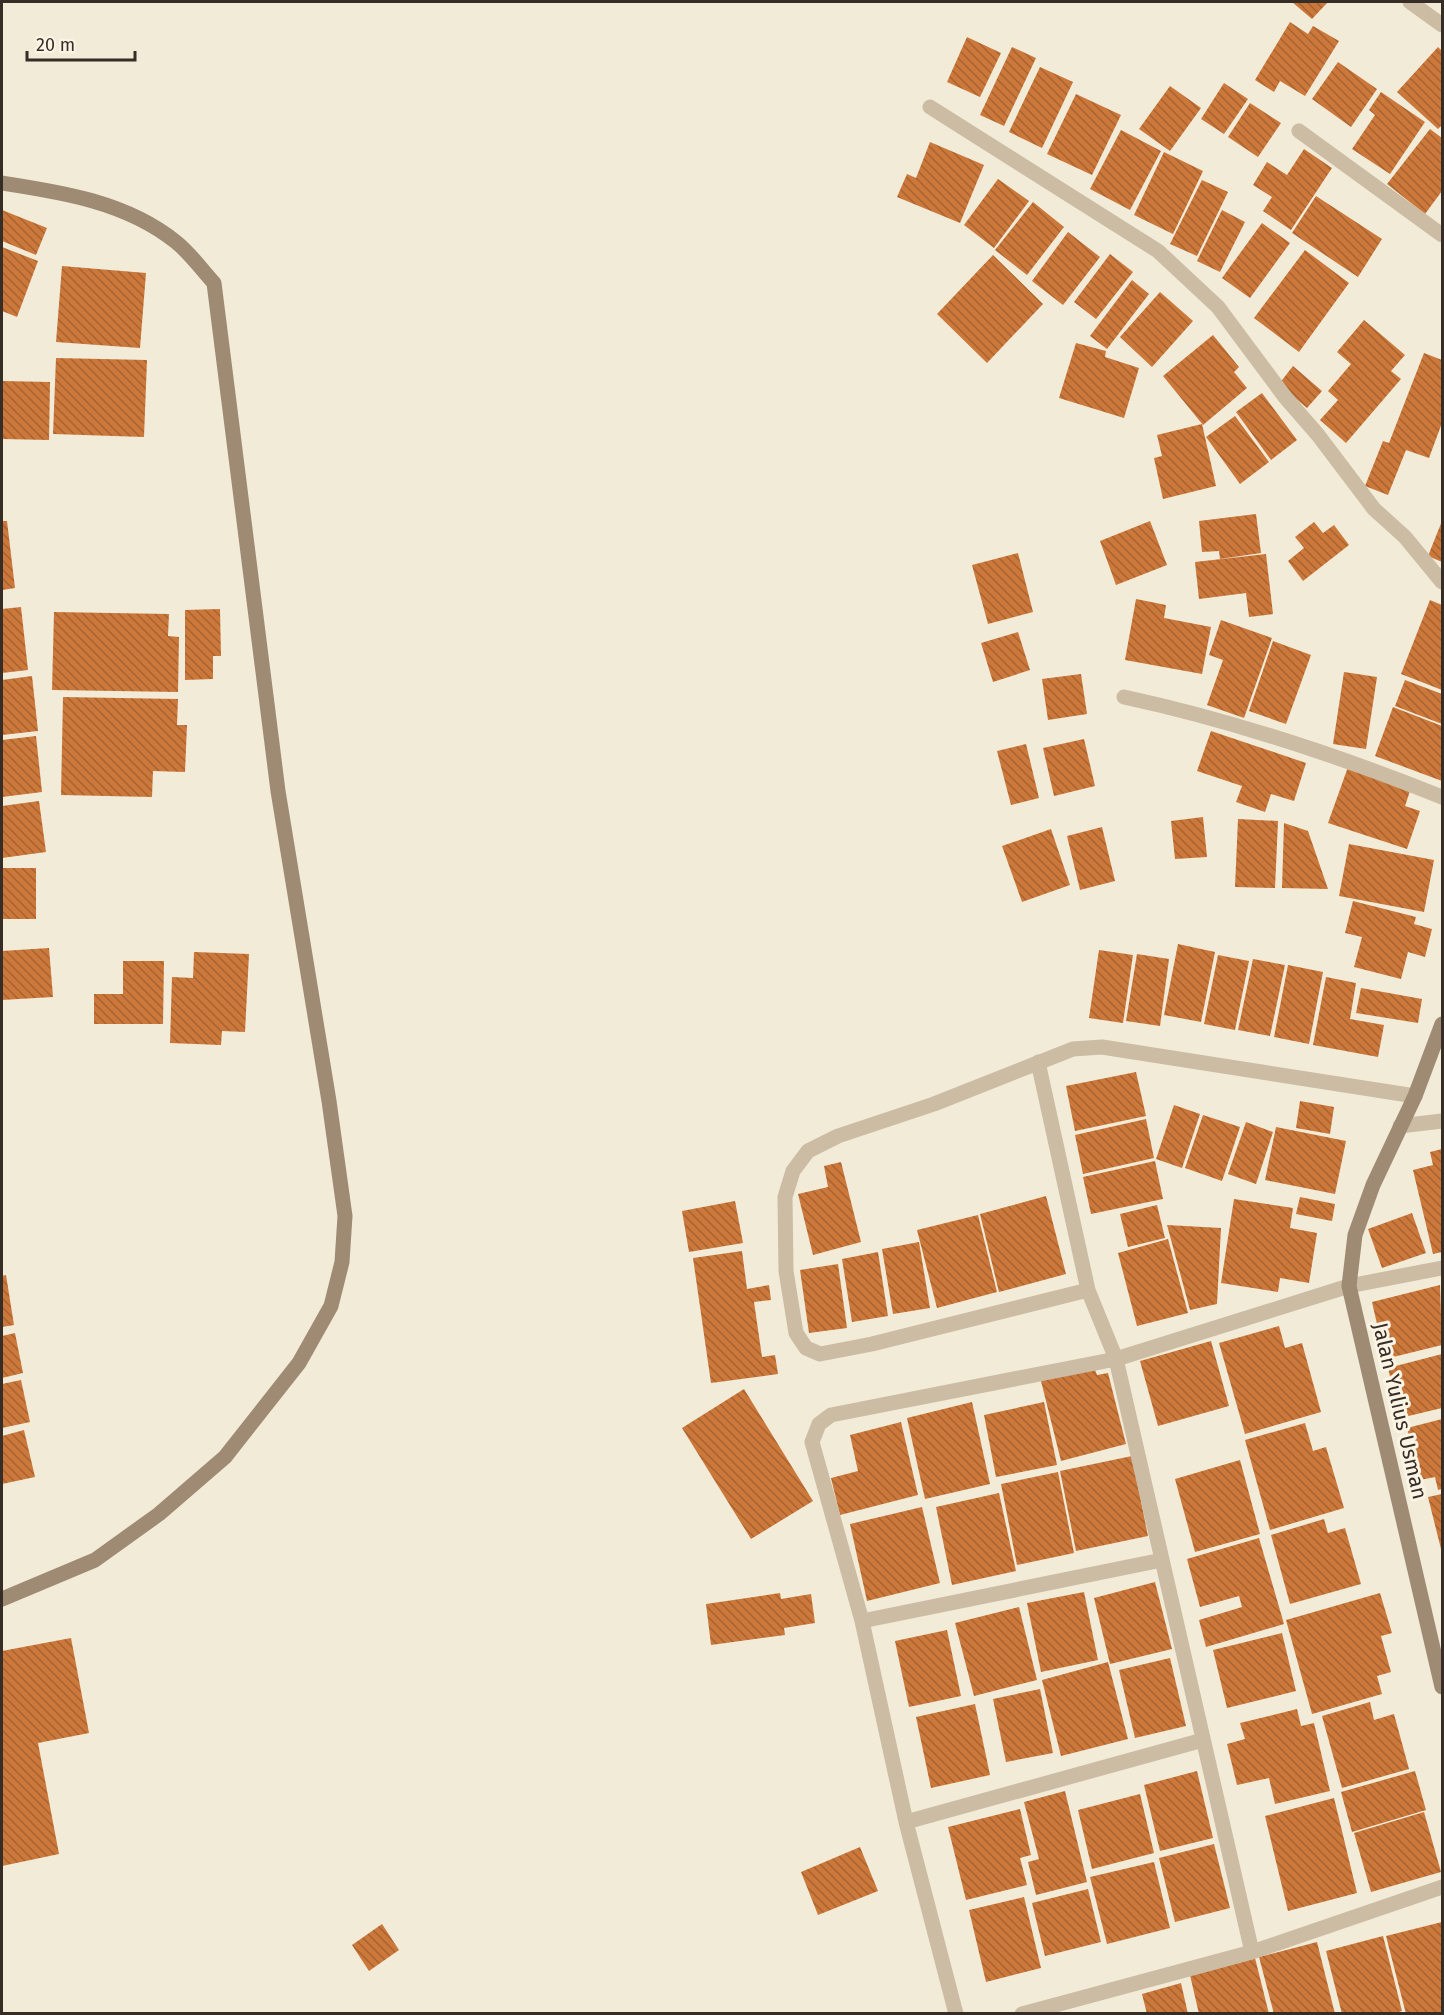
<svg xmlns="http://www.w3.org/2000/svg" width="1444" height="2015" font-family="'Fira Sans',sans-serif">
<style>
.building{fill:url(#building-back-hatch)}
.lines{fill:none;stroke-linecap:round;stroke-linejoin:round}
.street{stroke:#cbbca3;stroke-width:15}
.secondary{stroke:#9f8b74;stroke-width:15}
.labels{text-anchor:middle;stroke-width:6;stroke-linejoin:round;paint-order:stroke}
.street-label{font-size:21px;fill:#352d26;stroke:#faf4e4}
</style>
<defs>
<pattern id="building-back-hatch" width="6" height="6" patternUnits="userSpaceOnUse" patternTransform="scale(1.5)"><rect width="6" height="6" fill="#cd783b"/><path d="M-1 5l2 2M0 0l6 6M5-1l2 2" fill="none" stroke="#a76331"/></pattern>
</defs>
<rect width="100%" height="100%" fill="#f2ebd7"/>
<path class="building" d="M1292 2H1328L1312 19Z
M1290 22 1308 34 1313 26 1339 41 1305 96 1280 81 1274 92 1255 80Z
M967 37 1001 53 980 97 947 82Z
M1012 47 1036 58 1004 126 980 115Z
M1438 47 1442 51V125L1438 129 1397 92Z
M1338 62 1377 89 1351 127 1312 99Z
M1040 67 1073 82 1042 148 1009 132Z
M1224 83 1248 99 1224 134 1201 119Z
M1170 86 1201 108 1170 151 1139 129Z
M1381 92 1425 122 1390 174 1352 149 1375 115 1369 110Z
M1076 94 1121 115 1092 175 1047 154Z
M1250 103 1281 123 1258 157 1228 137Z
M1430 129 1442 138V191L1425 214 1387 184Z
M1121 130 1161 151 1130 210 1090 189Z
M930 142 984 165 960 223 897 197 907 174 916 178Z
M1304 149 1332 168 1291 230 1263 211 1272 197 1253 185 1267 162 1287 175Z
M1164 152 1203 171 1173 234 1134 215Z
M998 179 1029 201 994 248 964 225Z
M1202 180 1228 192 1197 256 1170 244Z
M1316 196 1382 239 1358 277 1292 233Z
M1033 202 1064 227 1027 275 995 250Z
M2 210 47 228 36 255 2 241Z
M1222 210 1245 222 1220 272 1197 261Z
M1262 223 1290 243 1250 298 1222 278Z
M1068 232 1100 257 1063 305 1032 281Z
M2 247 38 261 17 317 2 311Z
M1305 250 1349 283 1299 352 1254 318Z
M1110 254 1133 272 1096 319 1074 302Z
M993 255 1043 304 987 363 937 314Z
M62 266 146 273 140 348 56 342Z
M1132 280 1149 294 1107 349 1090 336Z
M1160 292 1193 321 1152 367 1120 337Z
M1364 320 1405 355 1391 371 1401 379 1346 443 1320 420 1338 400 1328 391 1351 364 1337 352Z
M1213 335 1239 367 1234 372 1247 388 1203 425 1163 376Z
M1076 343 1106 351 1105 357 1139 368 1124 418 1059 398Z
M1424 353 1442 360V423L1429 458 1406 450 1388 495 1365 486 1383 441 1389 443Z
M56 358 147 360 144 437 53 434Z
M1293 366 1322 391 1307 408 1279 384Z
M2 381 50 382 49 440 2 439Z
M1262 393 1297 440 1271 460 1236 412Z
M1235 416 1269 462 1240 484 1206 437Z
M1202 424 1216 486 1163 499 1154 458 1162 456 1157 435Z
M1256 514 1261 553 1220 559 1219 551 1202 552 1199 521Z
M2 521H7L15 588 2 590Z
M1150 521 1167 565 1116 585 1100 541Z
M1442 521V562L1428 556Z
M1314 522 1323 533 1334 525 1349 545 1303 581 1288 561 1304 548 1295 537Z
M1018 553 1033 612 988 624 972 565Z
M1266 554 1273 614 1249 617 1246 593 1199 599 1195 562Z
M1136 599 1166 605 1164 618 1211 627 1202 674 1125 660Z
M1430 600 1442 605V690L1401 674Z
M21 607 28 670 2 673V609Z
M220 609 221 656H213V679L185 680V610Z
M54 612 169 614 168 636 179 637 178 692 52 690Z
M1221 620 1272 638 1244 718 1207 705 1223 660 1209 655Z
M1018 632 1030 670 993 682 981 643Z
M1273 641 1311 655 1286 724 1249 711Z
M1344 672 1377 677 1366 749 1333 744Z
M1081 674 1087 714 1048 720 1042 679Z
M32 676 38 731 2 735V680Z
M1405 680 1442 694V724L1395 706Z
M63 697 178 699 177 725H187L185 772 153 771 152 797 61 795Z
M1393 707 1442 726V781L1375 756Z
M1211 731 1306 763 1294 801 1271 794 1265 812 1236 802 1242 786 1197 771Z
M36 736 42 792 2 797V740Z
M1084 739 1095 786 1054 796 1043 748Z
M1026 744 1039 798 1011 805 997 751Z
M1348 767 1411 788 1405 806 1420 811 1407 849 1328 823Z
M39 801 46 852 2 858V806Z
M1203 817 1207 857 1175 859 1171 821Z
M1238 819 1278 821 1275 888 1235 887Z
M1284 823 1308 831 1328 889 1282 888Z
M1102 827 1115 881 1080 890 1067 836Z
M1051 829 1070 885 1022 902 1002 846Z
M1349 844 1434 860 1424 912 1339 896Z
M2 868H36V919H2Z
M1353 901 1416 917 1414 924 1432 929 1425 957 1408 952 1401 979 1354 967 1362 937 1345 933Z
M1178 944 1215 952 1201 1022 1164 1015Z
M49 948 53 997 2 1000V951Z
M1099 950 1133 955 1123 1023 1089 1018Z
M194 952 249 954 245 1032 222 1031 221 1045 170 1043 172 977 193 978Z
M1137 954 1169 959 1160 1026 1126 1021Z
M1218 955 1249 961 1235 1030 1204 1024Z
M1253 959 1285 965 1270 1036 1238 1030Z
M123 961H164L163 1024H94V994H123Z
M1288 965 1323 972 1309 1044 1274 1037Z
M1326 977 1356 983 1350 1019 1384 1025 1378 1057 1313 1045Z
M1361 988 1422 999 1418 1023 1356 1013Z
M1136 1072 1146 1116 1075 1131 1066 1086Z
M1300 1101 1334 1107 1330 1134 1296 1128Z
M1174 1105 1200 1114 1182 1168 1156 1159Z
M1203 1115 1240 1127 1222 1181 1185 1168Z
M1146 1119 1154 1158 1083 1174 1075 1135Z
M1246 1122 1273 1132 1256 1184 1228 1174Z
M1276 1127 1346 1141 1335 1194 1265 1180Z
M1442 1149V1252L1433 1254 1413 1170 1433 1165 1430 1152Z
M1155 1161 1163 1199 1091 1214 1083 1177Z
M841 1162 861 1242 813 1255 798 1194 828 1187 824 1166Z
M1046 1196 1066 1274 999 1292 980 1214Z
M1300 1197 1335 1204 1332 1221 1296 1214Z
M1234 1199 1293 1208 1290 1228 1317 1233 1309 1283 1280 1278 1278 1292 1221 1283Z
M735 1201 743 1243 689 1252 682 1211Z
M1157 1205 1165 1238 1128 1247 1120 1214Z
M1412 1213 1426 1253 1382 1268 1368 1229Z
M978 1215 997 1292 937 1308 917 1230Z
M1167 1225 1221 1228 1217 1304 1190 1310Z
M1168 1239 1188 1313 1137 1326 1118 1253Z
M919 1242 930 1308 893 1314 882 1249Z
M742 1251 747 1289 769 1285 771 1300 754 1302 762 1357 775 1355 778 1374 711 1383 693 1258Z
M878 1252 888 1316 852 1322 842 1259Z
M838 1264 847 1328 809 1333 800 1270Z
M6 1275 14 1325 2 1327V1276Z
M1440 1285 1442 1345 1385 1359 1372 1302Z
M1279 1326 1285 1348 1302 1343 1321 1412 1245 1434 1219 1343Z
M15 1333 23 1373 2 1378V1336Z
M1211 1341 1229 1406 1158 1426 1140 1361Z
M1442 1354V1408L1400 1418 1388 1368Z
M1094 1367 1097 1375 1108 1373 1126 1444 1061 1461 1041 1381Z
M21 1380 30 1422 2 1428V1384Z
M744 1389 813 1501 751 1539 682 1428Z
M972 1402 990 1484 925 1499 907 1418Z
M1044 1402 1057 1465 996 1477 984 1415Z
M1442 1419V1489L1438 1490 1435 1477 1420 1480 1407 1428Z
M901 1422 918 1495 840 1515 831 1478 858 1471 850 1435Z
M1305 1423 1313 1451 1326 1447 1344 1508 1270 1530 1245 1440Z
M24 1430 35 1477 2 1484V1436Z
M1132 1456 1148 1536 1076 1551 1060 1471Z
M1240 1460 1260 1534 1195 1552 1175 1479Z
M1058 1472 1074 1553 1017 1565 1001 1484Z
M999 1493 1016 1571 952 1585 936 1507Z
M1442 1494V1553L1428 1497Z
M922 1507 940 1583 867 1601 850 1524Z
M1324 1519 1328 1533 1345 1528 1361 1584 1290 1604 1271 1535Z
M1259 1538 1284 1624 1206 1647 1199 1620 1242 1607 1239 1596 1200 1607 1187 1559Z
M1155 1582 1172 1649 1110 1664 1094 1598Z
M1084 1592 1098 1660 1041 1672 1027 1603Z
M780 1593 781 1599 811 1594 815 1623 784 1628 785 1635 711 1645 706 1604Z
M1380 1593 1392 1633 1381 1636 1391 1672 1377 1676 1382 1694 1312 1714 1286 1620Z
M1019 1607 1037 1680 974 1696 955 1623Z
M947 1630 961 1696 909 1707 895 1641Z
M1282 1633 1296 1691 1227 1708 1213 1650Z
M71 1638 89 1733 38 1743 59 1854 2 1866V1651Z
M1170 1658 1186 1726 1135 1738 1119 1670Z
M1108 1662 1128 1739 1061 1756 1042 1680Z
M1040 1689 1053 1753 1006 1762 993 1699Z
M1370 1702 1374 1720 1394 1714 1409 1769 1342 1788 1322 1716Z
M975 1704 990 1775 931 1788 916 1717Z
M1297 1709 1301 1726 1314 1723 1330 1791 1275 1804 1269 1778 1237 1785 1227 1744 1245 1739 1240 1723Z
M1197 1771 1213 1838 1160 1851 1144 1785Z
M1415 1771 1426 1810 1352 1832 1341 1792Z
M1065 1791 1087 1882 1036 1895 1028 1862 1039 1859 1024 1802Z
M1140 1794 1154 1853 1092 1869 1078 1810Z
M1334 1798 1357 1893 1288 1911 1265 1816Z
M1020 1809 1031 1855 1020 1858 1027 1885 966 1900 948 1827Z
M1424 1812 1441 1872 1371 1892 1354 1833Z
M1214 1844 1230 1908 1175 1922 1159 1858Z
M860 1847 878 1891 818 1915 801 1872Z
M1154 1862 1170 1928 1107 1944 1090 1877Z
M1088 1889 1101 1942 1045 1956 1032 1903Z
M1024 1897 1041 1968 986 1982 969 1910Z
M1442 1922V2014H1406L1386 1936Z
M382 1924 399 1950 369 1971 352 1945Z
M1383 1936 1402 2011 1391 2014H1342L1326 1951Z
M1317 1942 1335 2014H1274L1259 1957Z
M1255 1958 1269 2014H1199L1190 1975Z
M1181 1983 1188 2014H1147L1142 1994Z"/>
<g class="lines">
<path class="street" d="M1410 2 1442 25
M930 107 1158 251 1218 307 1285 397 1318 435 1374 509 1405 537 1442 582
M1299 131 1442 235
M1124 697C1235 721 1337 755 1442 797
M1038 1062 1088 1290 1116 1359 1252 1952
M1400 1126 1442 1121
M1088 1290 872 1344 820 1354 806 1348 796 1333 786 1271 785 1197 793 1171 808 1151 838 1136 934 1104 1073 1049 1102 1047 1415 1096
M862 1621 1162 1560
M906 1822 1203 1740
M956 2014 906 1822 862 1621 812 1442 819 1424 831 1415 1116 1359 1349 1286 1442 1268
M1022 2014 1252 1952 1442 1887"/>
<path class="secondary" d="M2 183C61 192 127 202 176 242 190 253 202 270 214 283L278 791 329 1101 345 1216 342 1262 331 1306 299 1363 225 1457 159 1514 95 1560 2 1599
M1442 1024 1415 1096 1373 1185 1355 1235 1349 1286 1442 1687"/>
</g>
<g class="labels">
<g class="street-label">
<text transform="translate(1400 1411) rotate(77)" y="7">Jalan Yulius Usman</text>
</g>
</g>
<rect width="1444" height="2015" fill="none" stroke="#352d26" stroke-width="6"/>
<path d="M27 51v9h108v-9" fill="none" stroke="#352d26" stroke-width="3"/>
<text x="36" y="51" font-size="18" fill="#352d26" stroke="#faf4e4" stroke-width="4.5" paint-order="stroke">20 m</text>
</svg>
